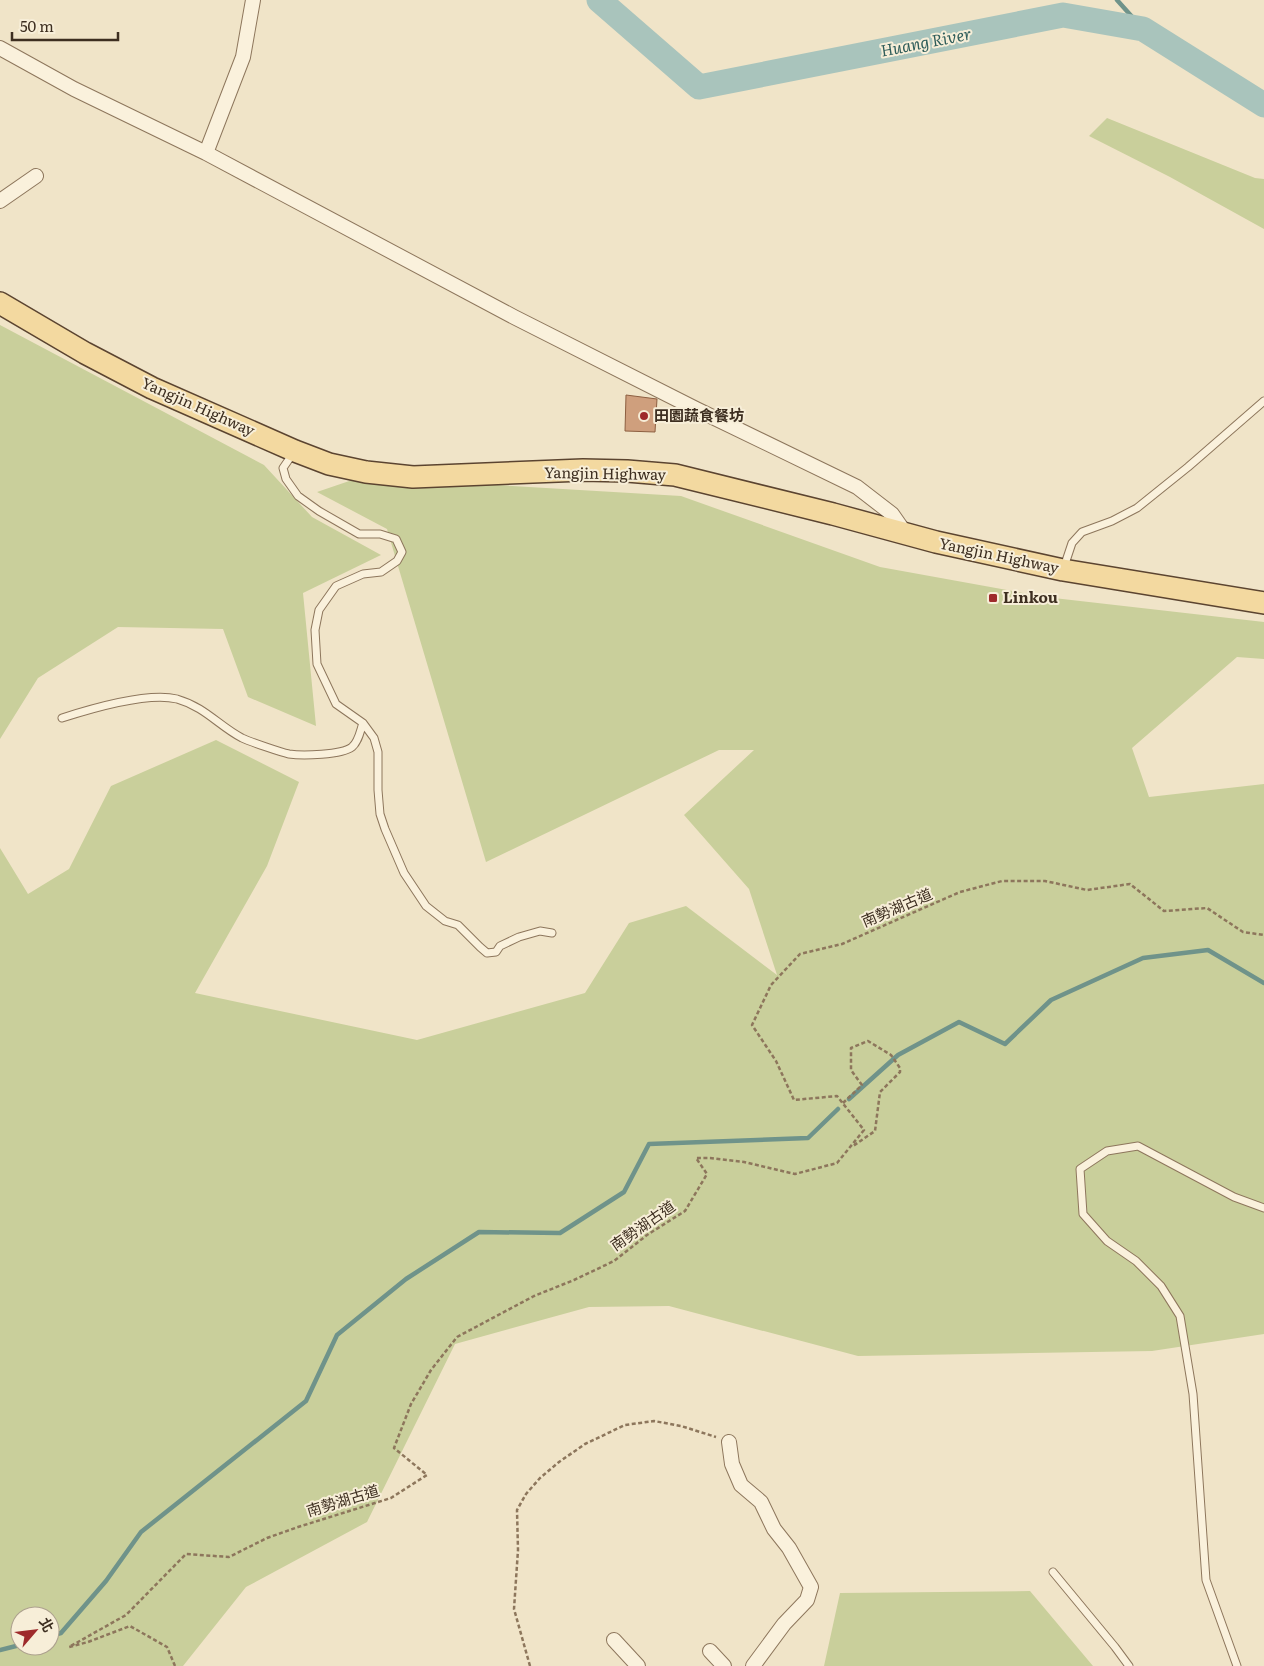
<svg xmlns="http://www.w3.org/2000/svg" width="1264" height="1666" font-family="Literata,'Noto Sans TC',serif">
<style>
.green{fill:#c9cf9b;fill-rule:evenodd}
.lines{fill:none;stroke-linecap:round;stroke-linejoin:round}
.stream{stroke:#6f938a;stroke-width:4.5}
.river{stroke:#a9c4bc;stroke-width:25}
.building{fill:#cf9f7d;stroke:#8d5f41}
.service-casing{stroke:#8d765c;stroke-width:9}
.minor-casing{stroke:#8d765c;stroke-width:16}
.primary-casing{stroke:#5b4430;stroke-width:24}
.path{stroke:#8d765c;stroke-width:2.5;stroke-dasharray:4 2.5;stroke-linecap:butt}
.service{stroke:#faf1dc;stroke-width:7}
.minor{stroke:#faf1dc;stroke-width:14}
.primary{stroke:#f3d9a0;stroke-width:21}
.poi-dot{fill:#9e2a2b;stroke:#f7eed8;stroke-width:2}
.labels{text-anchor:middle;stroke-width:4;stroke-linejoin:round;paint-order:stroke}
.street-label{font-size:15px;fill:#3d2e20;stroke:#f7eed8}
.poi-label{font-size:15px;font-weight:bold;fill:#3d2e20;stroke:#f7eed8;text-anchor:start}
.water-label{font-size:16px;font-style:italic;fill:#2f5d5a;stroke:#f7eed8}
</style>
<rect width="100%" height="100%" fill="#f0e4c8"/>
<path class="green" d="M1107 118 1255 178 1264 179V229L1170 177 1089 136Z
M0 325 264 465 312 517 381 555 303 593 316 726 248 697 223 629 118 627 38 678 0 739Z
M361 477 681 496 880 567 1045 597 1264 622V659L1237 657 1132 748 1149 797 1264 784V1334L1152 1351 858 1356 669 1306 589 1307 455 1344 367 1522 246 1587 183 1666H0V848L28 894 69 869 111 786 216 740 299 782 267 866 195 993 417 1040 585 993 629 923 686 906 777 975 749 889 684 815 754 750H719L486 862 387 529 317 492ZM20 1616H50V1646H20Z
M1030 1591 1093 1666H824L840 1593Z"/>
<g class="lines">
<path class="stream" d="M1117 0 1143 29
M849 1099 898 1055 959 1022 1005 1044 1051 1000 1143 958 1208 950 1264 983
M50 1636 61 1633 106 1581 141 1532 306 1401 337 1335 406 1279 479 1232 560 1233 624 1192 649 1144 808 1138 838 1109
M0 1650 20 1645"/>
<path class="river" d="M599 0 699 87 1063 15 1143 29 1264 105"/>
</g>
<path class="building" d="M626 395 657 399 655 432 625 431Z"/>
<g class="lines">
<g class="service-casing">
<path id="service" d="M294 452 283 468 286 479 298 496 319 511 359 534H380L396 539 402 552 397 561 381 572 363 574 336 586 319 610 315 630 317 664 336 704 363 723 374 738 378 752V790L380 814 385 829 404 873 426 906 445 921 458 925 480 947 487 953 496 952 500 946 519 937 540 931 552 933
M1064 567 1072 543 1082 532 1112 521 1137 508 1188 467 1264 401
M62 718C90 709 148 692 177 699 205 707 219 726 242 738 251 742 280 752 289 754 302 756 342 755 352 747 359 741 360 731 363 723
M1053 1572 1115 1647 1129 1666
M1237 1666 1206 1580 1193 1394 1180 1316 1161 1286 1136 1261 1107 1241 1083 1214 1080 1169 1107 1151 1138 1146 1234 1197 1264 1208"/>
</g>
<g class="minor-casing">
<path id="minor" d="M0 48 74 89 206 153 514 317 696 409 857 487 892 514 906 534
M206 153 243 57 253 0
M0 201 36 176
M729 1442 732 1464 741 1485 761 1502 774 1529 789 1548 811 1587 807 1600 784 1624 753 1666
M614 1640 638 1666
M710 1651 724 1666"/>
</g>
<g class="primary-casing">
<path id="primary" d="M0 303 85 353 152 388 295 451 329 464 366 472 413 477 583 470 627 471 675 475 833 514 936 542 1063 570 1264 603"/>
</g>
<path class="path" d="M843 1103 862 1085 851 1070V1048L868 1041 891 1055 900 1068V1072L880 1092 875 1131 853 1146
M175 1666 167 1647 130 1626 88 1642 69 1647 126 1615 186 1554 229 1557 267 1538 298 1527 391 1498 427 1475 394 1448 411 1404 431 1370 457 1337 534 1296 574 1280 614 1261 647 1235 685 1211 707 1174 696 1158H710L744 1162 795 1174 837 1163 864 1130 837 1096 794 1100 776 1061 752 1025 771 985 800 954 842 944 960 892 1002 881H1045L1087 890 1130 884 1164 911 1207 908 1243 932 1264 935
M530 1666 514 1609 518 1550 517 1510 526 1494 540 1478 559 1462 585 1444 625 1425 654 1421 681 1426 716 1437"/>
<use href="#service" class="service"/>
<use href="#minor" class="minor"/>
<use href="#primary" class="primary"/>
</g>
<g class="poi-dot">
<circle cx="644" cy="416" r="5"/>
<rect x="988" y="593" width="10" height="10" rx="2.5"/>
</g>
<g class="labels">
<g class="street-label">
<text transform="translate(198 407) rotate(24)" y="5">Yangjin Highway</text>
<text transform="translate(605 474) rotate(1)" y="5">Yangjin Highway</text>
<text transform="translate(999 556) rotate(12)" y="5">Yangjin Highway</text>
<text transform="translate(897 908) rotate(-23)" y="5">南勢湖古道</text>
<text transform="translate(643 1226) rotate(-35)" y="5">南勢湖古道</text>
<text transform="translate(343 1501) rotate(-17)" y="5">南勢湖古道</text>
</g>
<g class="poi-label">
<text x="654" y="421">田園蔬食餐坊</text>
<text x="1003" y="603">Linkou</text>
</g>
<g class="water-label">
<text transform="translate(926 42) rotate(-11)" y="6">Huang River</text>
</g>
</g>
<g transform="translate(35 1631) rotate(62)"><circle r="24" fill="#f7eed8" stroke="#ada18e"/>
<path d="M0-4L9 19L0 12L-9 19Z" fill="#9e2a2b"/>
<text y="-8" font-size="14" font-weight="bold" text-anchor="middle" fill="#3d2e20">北</text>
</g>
<path d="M12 32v8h106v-8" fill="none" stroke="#3d2e20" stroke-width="2.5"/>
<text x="20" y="32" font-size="15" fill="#3d2e20" stroke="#f7eed8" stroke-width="4" paint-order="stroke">50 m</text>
</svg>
